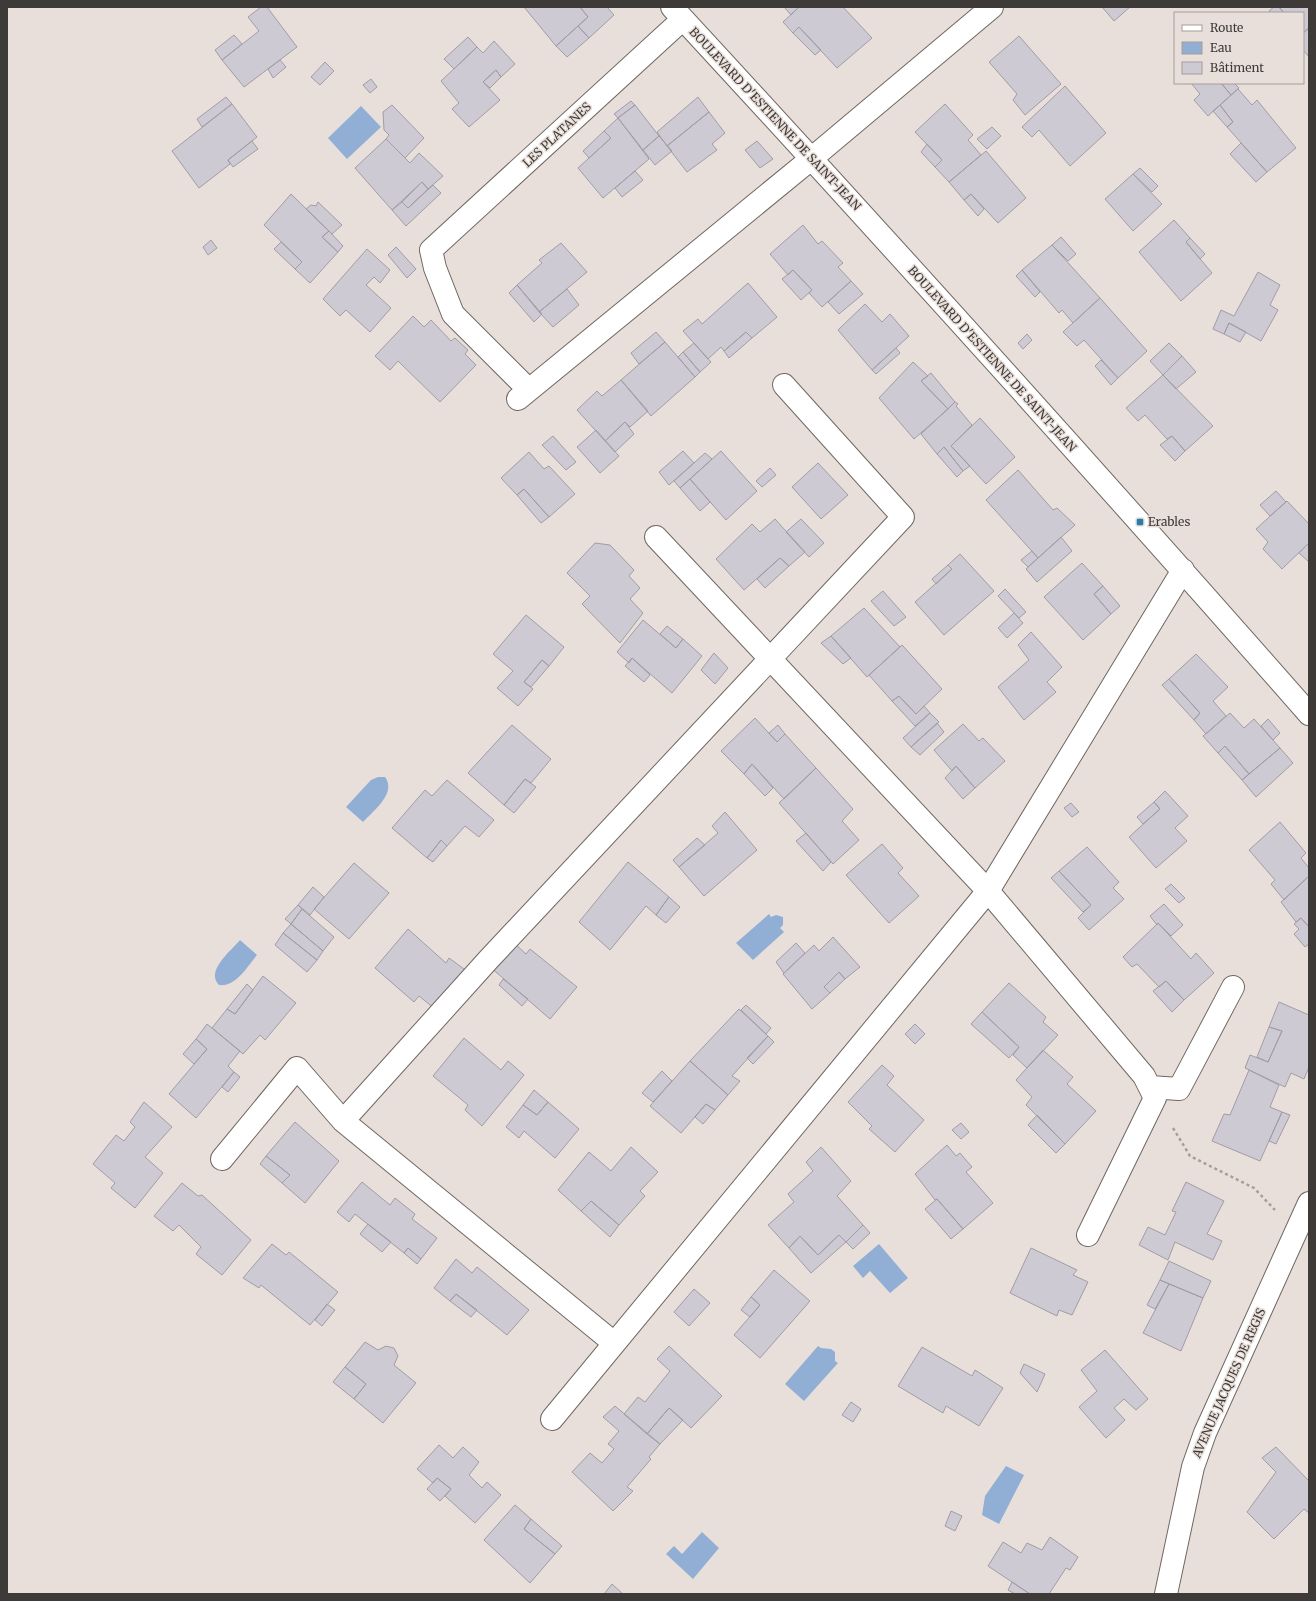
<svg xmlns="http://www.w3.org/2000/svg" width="1316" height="1601" font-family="Merriweather,serif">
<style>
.water{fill:#91aed4}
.building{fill:#cecad3;stroke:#a19ca5}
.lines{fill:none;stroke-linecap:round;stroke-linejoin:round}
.minor-casing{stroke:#6f6762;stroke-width:24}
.path{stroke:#a59e9a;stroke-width:2.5;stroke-dasharray:3 3;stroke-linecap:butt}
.minor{stroke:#fff;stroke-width:22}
.poi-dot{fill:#2b7cad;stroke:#e9dfda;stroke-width:1.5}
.labels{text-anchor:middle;stroke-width:3;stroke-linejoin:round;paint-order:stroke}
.street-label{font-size:12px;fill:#3e3a38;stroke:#e9dfda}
.poi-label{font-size:12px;fill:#3e3a38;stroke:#e9dfda;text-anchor:start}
</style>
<rect width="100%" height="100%" fill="#e9dfda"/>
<path class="water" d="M361 106 381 127 347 159 328 138Z
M378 777H385C397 793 373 811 363 822L346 807 371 780Z
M769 914 771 917 776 915 783 917V925L780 928 784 932 753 960 736 943Z
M240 940 257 955C247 967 236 987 219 985 205 971 231 951 240 940Z
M879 1244 908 1278 890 1293 870 1271 863 1278 853 1266Z
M818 1346 821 1348 831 1349 835 1352V1361L838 1363 804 1401 785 1384Z
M1006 1466 1024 1475 999 1524 982 1515 985 1496Z
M702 1532 719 1548 693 1579 666 1554 674 1546 682 1554Z"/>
<path class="building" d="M261 7H267L297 47 244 87 222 60 259 31 248 17Z
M524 7H580L588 17 556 46Z
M580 7H607L614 15 589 38 578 26 588 17Z
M784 7H799L791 15Z
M799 7H843L872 38 837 68 799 27 793 33 783 22Z
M1102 7H1130L1114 21Z
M1274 7H1279L1284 13H1271L1269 11Z
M1279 7H1309V28L1303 33V13H1284Z
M578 26 589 38 567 57 556 46Z
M799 27 821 50 815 55 793 33Z
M1309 28V57L1303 50V33Z
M234 35 242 44 222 60 215 50Z
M1019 36 1061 84 1025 115 1013 100 1017 94 989 62Z
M468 37 477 47 454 69 444 59Z
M494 41 515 64 501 77 496 70 483 82 500 100 469 127 452 109 459 103 441 81 477 47 483 53Z
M280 60 286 67 273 78 268 69Z
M325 62 334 71 320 85 311 77Z
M496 70 501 77 490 88 483 82Z
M371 79 377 87 370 93 363 85Z
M1191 83H1221L1231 95 1208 116 1194 100 1200 94Z
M1221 83H1234L1239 88 1231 95Z
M1065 86 1106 133 1070 166 1039 130 1032 137 1022 127Z
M1238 89 1252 105 1257 100 1296 148 1267 172 1227 127 1233 122 1220 105Z
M226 97 232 104 202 127 197 119Z
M698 97 709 112 667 146 657 132Z
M631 101 635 105 618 118 614 114Z
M232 104 257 137 228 160 230 164 199 188 172 151Z
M945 104 973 135 968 140 981 155 949 182 935 167 942 160 915 132Z
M392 105 424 138 405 158 386 139 389 135 384 130 383 112Z
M635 105 659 136 643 150 618 118Z
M1220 105 1233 122 1227 127 1213 111Z
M709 112 725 133 712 144 717 150 687 172 667 146Z
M618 118 649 159 603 198 578 168 611 138 604 131Z
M992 127 1001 136 987 149 977 139Z
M604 131 611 138 589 158 583 151Z
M659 136 672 151 655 165 643 150Z
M386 139 410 163 419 153 443 176 428 189 422 182 392 210 355 168Z
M252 141 258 149 233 167 228 160Z
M757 141 773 159 760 168 745 150Z
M1241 143 1267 172 1256 182 1230 154Z
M927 144 942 160 935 167 921 152Z
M986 151 1026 198 998 223 971 194 964 200 949 182Z
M1140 168 1158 186 1152 192 1133 174Z
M635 171 643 180 622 197 615 188Z
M1133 174 1162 204 1133 231 1105 199Z
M422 182 428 189 408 208 402 202Z
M433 185 441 193 406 226 392 210 402 202 408 208Z
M291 194 329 231 322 237 338 252 310 283 295 269 302 262 264 225Z
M971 194 984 209 978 216 964 200Z
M318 202 342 225 332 234 306 209 311 205 316 206Z
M1174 220 1190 238 1186 242 1212 273 1181 301 1139 252Z
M803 225 818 244 822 241 843 263 838 267 851 281 822 307 809 293 812 290 793 270 788 275 770 254Z
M329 231 343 246 338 252 322 237Z
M1061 237 1076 254 1068 261 1052 245Z
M1190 238 1205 254 1200 259 1186 242Z
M211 240 217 248 208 255 203 247Z
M281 242 302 262 295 269 274 249Z
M561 243 587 272 539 312 517 285 542 263 539 260Z
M1052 245 1100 298 1073 323 1062 310 1059 313 1022 270Z
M396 247 416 269 407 278 388 255Z
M367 249 390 270 380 283 374 277 366 285 391 308 370 332 346 310 340 316 323 299Z
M793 270 812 290 801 300 782 279Z
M1022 270 1040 292 1035 297 1016 276Z
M1258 272 1280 285 1270 305 1278 310 1261 341 1229 323 1224 334 1213 329 1221 310 1234 316Z
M851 281 863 294 839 314 828 302Z
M748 283 777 317 752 338 746 332 724 351 721 347 708 359 683 331 698 319 702 324Z
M517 285 542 314 534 322 509 293Z
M567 289 579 305 553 327 539 312Z
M1100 298 1147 351 1118 378 1084 340 1077 346 1063 332Z
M865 304 882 322 890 314 909 336 872 370 838 330Z
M413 316 424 327 431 320 451 341 455 338 468 350 465 354 476 365 440 402 398 361 390 370 375 356Z
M1229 323 1246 332 1240 342 1224 334Z
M656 332 665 342 639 364 631 353Z
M746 332 752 338 729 358 724 351Z
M1027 334 1032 340 1023 349 1018 343Z
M665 342 695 377 651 416 621 380Z
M694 343 711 362 700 372 683 352Z
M1169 343 1182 356 1163 375 1150 361Z
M896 348 900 353 876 374 872 370Z
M683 352 700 372 695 377 678 357Z
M1182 356 1196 372 1176 389 1163 375Z
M1101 360 1118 378 1111 385 1095 366Z
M913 362 928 376 921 381 948 409 914 439 879 398Z
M931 373 955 402 948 409 921 381Z
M1163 375 1213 426 1185 451 1172 436 1167 439 1145 415 1138 421 1126 408Z
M621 380 648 411 630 427 625 422 605 441 577 410 597 391 602 396Z
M955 402 958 404 956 406 972 425 951 446 970 466 963 471 944 447 937 454 921 434Z
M980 418 1015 457 986 484 951 446Z
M625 422 634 434 615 452 605 441Z
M596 430 619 456 600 473 577 447Z
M553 436 576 462 566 470 542 445Z
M1172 436 1185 451 1175 461 1160 445Z
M944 447 963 471 957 477 937 454Z
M683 451 694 463 669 485 659 472Z
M721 451 757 491 726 520 690 479Z
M529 452 544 469 549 466 575 494 549 517 524 489 517 495 501 478Z
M705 453 712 459 680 488 674 481Z
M818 463 848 495 821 519 792 487Z
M770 468 776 475 762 487 756 481Z
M1018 470 1053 510 1057 508 1075 525 1038 558 986 500Z
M690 479 710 502 700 511 680 488Z
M524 489 549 517 541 523 517 495Z
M1276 491 1286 502 1270 516 1260 505Z
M1287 501 1309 524V543L1282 569 1263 549 1268 542 1256 529Z
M775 519 805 552 789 566 780 558 744 590 716 559 752 524 760 532Z
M801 519 824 543 809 557 786 532Z
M1061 537 1072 551 1037 582 1026 569Z
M595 543 610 545 634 570 629 576 640 588 630 599 643 613 620 643 582 604 590 596 567 573Z
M1309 543V562L1299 553Z
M1032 551 1038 558 1028 567 1021 560Z
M960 554 994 591 944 635 915 602 952 569 948 565Z
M780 558 789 566 765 588 757 579Z
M1082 563 1103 586 1094 594 1111 614 1083 640 1044 597Z
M948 565 952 569 936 584 932 579Z
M1103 586 1120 606 1111 614 1094 594Z
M1005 589 1026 612 1019 618 998 596Z
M883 591 906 617 894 626 871 601Z
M864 608 900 647 867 677 831 636Z
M1014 613 1023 623 1007 638 998 628Z
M526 615 564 647 549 666 542 660 524 682 533 689 518 706 497 688 513 671 493 654Z
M643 620 676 648 683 639 702 656 672 693 632 658 629 663 617 652Z
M667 626 683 639 676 648 660 634Z
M1031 632 1062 667 1047 682 1056 692 1024 720 998 687 1029 660 1018 645Z
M831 636 851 658 843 664 821 643Z
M902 645 942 689 916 714 899 696 892 701 869 675Z
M714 653 728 668 715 684 701 670Z
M1196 654 1228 687 1213 701 1226 716 1206 734 1194 720 1200 713 1169 679Z
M632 658 650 675 644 682 625 666Z
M542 660 549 666 531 687 524 682Z
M1169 679 1200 713 1194 720 1162 685Z
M899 696 916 714 924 706 930 713 915 726 892 701Z
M930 713 939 722 911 747 903 738Z
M1230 713 1244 728 1254 719 1280 748 1249 774 1225 746 1218 753 1203 736Z
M755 718 777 742 785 734 816 768 784 799 752 764 744 774 721 751Z
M1268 719 1280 733 1273 740 1261 726Z
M937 723 944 732 920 755 911 747Z
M963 724 979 741 983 738 1005 761 975 788 956 766 952 771 934 750Z
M512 725 551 759 531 783 525 779 504 805 468 773Z
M778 725 785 734 777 742 769 733Z
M1225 746 1249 774 1242 780 1218 753Z
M1280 748 1293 763 1256 797 1242 780Z
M752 764 773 788 765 796 744 774Z
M956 766 975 788 963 799 945 778Z
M816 768 853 809 842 821 859 840 833 864 779 803Z
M525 779 536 787 514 813 504 805Z
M447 780 494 820 479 837 465 826 447 846 441 840 427 858 392 828 425 790 432 796Z
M1165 791 1188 816 1175 828 1187 841 1156 868 1129 837 1160 809 1154 802Z
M1154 802 1160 809 1143 824 1137 817Z
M1071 803 1079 812 1072 817 1064 808Z
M725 812 757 850 704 896 679 867 718 833 712 826Z
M1280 822 1306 853 1301 858 1309 868V876L1284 900 1271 884 1275 880 1249 850Z
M806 833 831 862 823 871 796 841Z
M697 838 705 845 679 867 673 860Z
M441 840 447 846 433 862 427 858Z
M882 844 903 868 898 873 919 896 889 923 846 875Z
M1087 847 1119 882 1113 888 1124 899 1089 930 1078 918 1091 905 1059 871Z
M628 862 669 897 656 915 646 906 610 950 579 922Z
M354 863 389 893 349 939 314 909Z
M1059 871 1091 905 1083 912 1051 878Z
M1309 876V927L1301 918 1296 922 1281 902Z
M1171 884 1185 898 1179 903 1165 889Z
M313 887 324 897 310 915 298 905Z
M669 897 680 907 666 923 656 915Z
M1164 904 1183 925 1171 936 1158 923 1157 925 1150 916Z
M298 905 302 909 291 924 285 919Z
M302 909 334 937 323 951 291 924Z
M1301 918 1309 927V944L1305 947 1294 934 1299 929 1294 924Z
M1158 923 1191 959 1196 953 1214 973 1184 1000 1166 981 1159 987 1137 964 1132 967 1123 957Z
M291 924 323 951 317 960 283 933Z
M408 929 446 963 449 958 468 972 435 1009 419 996 414 1002 375 968Z
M283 933 317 960 307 972 275 945Z
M833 937 860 967 845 979 839 972 824 987 830 993 812 1009 783 974 814 945 819 951Z
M511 940 526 954 530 949 577 987 550 1019 489 966Z
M796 943 805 953 784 973 776 962Z
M839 972 845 979 830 993 824 987Z
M263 976 296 1003 265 1040 260 1035 243 1054 212 1028 227 1009 235 1014Z
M503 979 528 999 522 1006 499 985Z
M1166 981 1184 1000 1172 1012 1153 991Z
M1009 983 1046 1017 1043 1022 1058 1035 1027 1068 1013 1055 1019 1047 982 1012Z
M247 984 253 990 235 1014 227 1009Z
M1279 1002 1309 1015V1067L1304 1079 1291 1073 1285 1087 1245 1068 1250 1055 1268 1062 1282 1031 1269 1027Z
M746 1005 771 1028 766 1034 741 1010Z
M739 1009 768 1036 732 1076 740 1081 728 1095 690 1061Z
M982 1012 1019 1047 1009 1058 971 1024Z
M207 1024 240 1051 228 1066 234 1072 196 1118 169 1094 207 1049 196 1039Z
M915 1024 925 1034 915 1044 905 1034Z
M1269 1027 1282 1031 1268 1062 1257 1057Z
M768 1036 774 1042 753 1064 747 1058Z
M464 1038 501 1070 508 1061 524 1075 482 1126 465 1110 468 1105 433 1076Z
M196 1039 207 1049 194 1064 183 1054Z
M1043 1050 1073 1077 1067 1084 1096 1111 1065 1144 1026 1105 1032 1097 1016 1080Z
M690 1061 728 1095 715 1110 706 1104 681 1133 650 1106Z
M882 1065 894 1076 887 1085 924 1120 895 1152 869 1129 872 1126 848 1102Z
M1249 1070 1279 1085 1270 1107 1282 1112 1260 1161 1212 1141 1224 1114 1230 1115Z
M662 1071 672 1081 653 1102 642 1093Z
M234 1072 240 1077 228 1092 222 1087Z
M534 1090 548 1102 537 1115 523 1105Z
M144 1102 172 1127 145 1157 163 1173 135 1208 111 1188 115 1183 93 1164 116 1135 124 1141 135 1127 130 1122Z
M548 1102 579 1129 555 1158 524 1131 519 1138 506 1127 523 1105 537 1115Z
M706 1104 715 1110 703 1124 695 1117Z
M1282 1112 1290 1115 1276 1144 1269 1141Z
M1037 1115 1065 1144 1056 1153 1028 1125Z
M295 1122 339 1161 305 1203 282 1183 290 1175 266 1156Z
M961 1123 969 1132 961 1139 952 1130Z
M947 1145 956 1156 960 1153 972 1167 966 1172 993 1203 963 1229 937 1199 935 1200 915 1174Z
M631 1147 658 1172 640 1191 645 1196 619 1225 591 1201 581 1211 558 1190 589 1152 611 1171Z
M821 1147 851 1181 837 1196 863 1225 846 1242 839 1235 818 1255 800 1236 789 1248 768 1225 794 1202 788 1194 813 1171 806 1162Z
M266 1156 290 1175 282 1183 260 1164Z
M362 1182 390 1205 395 1198 415 1214 412 1219 437 1238 421 1259 408 1248 404 1253 355 1214 349 1222 337 1212Z
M1186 1182 1224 1201 1207 1234 1222 1241 1213 1260 1175 1242 1168 1260 1139 1245 1148 1227 1165 1235 1176 1212 1172 1211Z
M182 1183 198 1196 202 1195 251 1240 222 1275 196 1254 201 1247 179 1225 173 1231 154 1216Z
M937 1199 963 1229 951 1239 925 1209Z
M591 1201 619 1225 610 1237 581 1211Z
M368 1224 391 1242 382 1252 360 1234Z
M863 1225 870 1233 853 1249 846 1242Z
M839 1235 846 1242 811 1273 789 1248 800 1236 818 1255Z
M272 1244 286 1255 289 1252 338 1292 310 1325 261 1285 259 1288 243 1278Z
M408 1248 421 1259 417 1264 404 1253Z
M1031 1248 1077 1270 1073 1275 1088 1282 1072 1315 1059 1310 1057 1316 1010 1293Z
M456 1259 472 1273 477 1267 529 1310 507 1335 456 1294 450 1301 434 1288Z
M1169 1261 1211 1281 1203 1298 1160 1280Z
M774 1270 810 1301 760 1358 734 1335 760 1305 751 1297Z
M1160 1280 1169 1284 1155 1309 1147 1305Z
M1169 1284 1203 1298 1181 1351 1143 1333Z
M694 1289 710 1303 689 1326 674 1312Z
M456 1294 477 1310 471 1317 450 1301Z
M751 1297 760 1305 750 1317 741 1310Z
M327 1304 335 1310 322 1326 315 1320Z
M365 1342 378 1350 386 1346 394 1348 398 1356 394 1365 416 1383 383 1423 354 1399 366 1384 345 1367Z
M669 1346 722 1396 691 1428 669 1408 647 1434 624 1414 638 1397 645 1402 670 1371 657 1359Z
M922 1347 972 1376 975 1370 1003 1388 979 1426 946 1406 943 1413 898 1386Z
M1105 1350 1148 1399 1136 1410 1124 1399 1114 1408 1125 1420 1106 1438 1079 1407 1097 1391 1081 1370Z
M1024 1364 1045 1374 1037 1392 1020 1373Z
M345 1367 366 1384 354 1399 333 1382Z
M851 1402 861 1409 853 1422 842 1415Z
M615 1406 660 1444 649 1457 651 1459 627 1487 633 1491 613 1511 572 1472 590 1453 602 1463 614 1449 608 1444 619 1431 603 1417Z
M669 1408 683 1420 660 1444 647 1434Z
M439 1445 453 1458 463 1447 479 1462 469 1475 482 1488 487 1482 501 1495 475 1523 445 1496 451 1489 437 1478 433 1483 417 1469Z
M1276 1447 1309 1481V1513L1304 1509 1274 1539 1247 1512 1276 1472 1262 1458Z
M437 1478 451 1489 440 1501 427 1489Z
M515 1505 531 1519 524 1529 555 1554 530 1583 484 1540Z
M951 1511 962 1516 955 1531 945 1526Z
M531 1519 562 1546 555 1554 524 1529Z
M1050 1537 1078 1557 1070 1570 1066 1568 1049 1594H1030L988 1566 1003 1542 1021 1553 1027 1543 1042 1550Z
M1012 1582 1030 1594H1015L1008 1590Z
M612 1584 623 1594H604Z"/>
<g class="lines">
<g class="minor-casing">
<path id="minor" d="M672 7C887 240 1100 476 1309 714
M529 390 453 314 435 268 431 250 683 19
M518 399 811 159 992 7
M656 537 988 891 1144 1076 1155 1098 1088 1235
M1150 1087 1179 1089 1233 987
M343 1121 489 959 903 517 784 385
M222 1159 297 1068 343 1121 614 1343
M552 1419 988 891 1183 570
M1166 1594 1193 1467 1205 1433 1309 1203"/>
</g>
<path class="path" d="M1173 1128 1190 1156 1254 1188 1275 1210"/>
<use href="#minor" class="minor"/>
</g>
<rect class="poi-dot" x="1136" y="518" width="8" height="8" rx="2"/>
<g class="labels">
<g class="street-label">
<text transform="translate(775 119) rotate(47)" y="4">BOULEVARD D'ESTIENNE DE SAINT-JEAN</text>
<text transform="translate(557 135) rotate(-43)" y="4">LES PLATANES</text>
<text transform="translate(992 359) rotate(48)" y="4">BOULEVARD D'ESTIENNE DE SAINT-JEAN</text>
<text transform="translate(1229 1383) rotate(-66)" y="4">AVENUE JACQUES DE REGIS</text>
</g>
<g class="poi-label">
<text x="1148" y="526">Erables</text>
</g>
</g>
<rect width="1316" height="1601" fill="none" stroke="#3e3a38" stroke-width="16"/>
<rect x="1174" y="12" width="130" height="72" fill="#e9dfda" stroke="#a59d99"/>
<rect x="1182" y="25" width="20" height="6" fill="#ffffff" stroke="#a59d99"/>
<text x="1210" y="32" font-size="12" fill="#3e3a38">Route</text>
<rect x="1182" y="42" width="20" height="12" fill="#91aed4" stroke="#a59d99"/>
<text x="1210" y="52" font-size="12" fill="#3e3a38">Eau</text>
<rect x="1182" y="62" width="20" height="12" fill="#cecad3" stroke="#a59d99"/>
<text x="1210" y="72" font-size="12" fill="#3e3a38">Bâtiment</text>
</svg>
